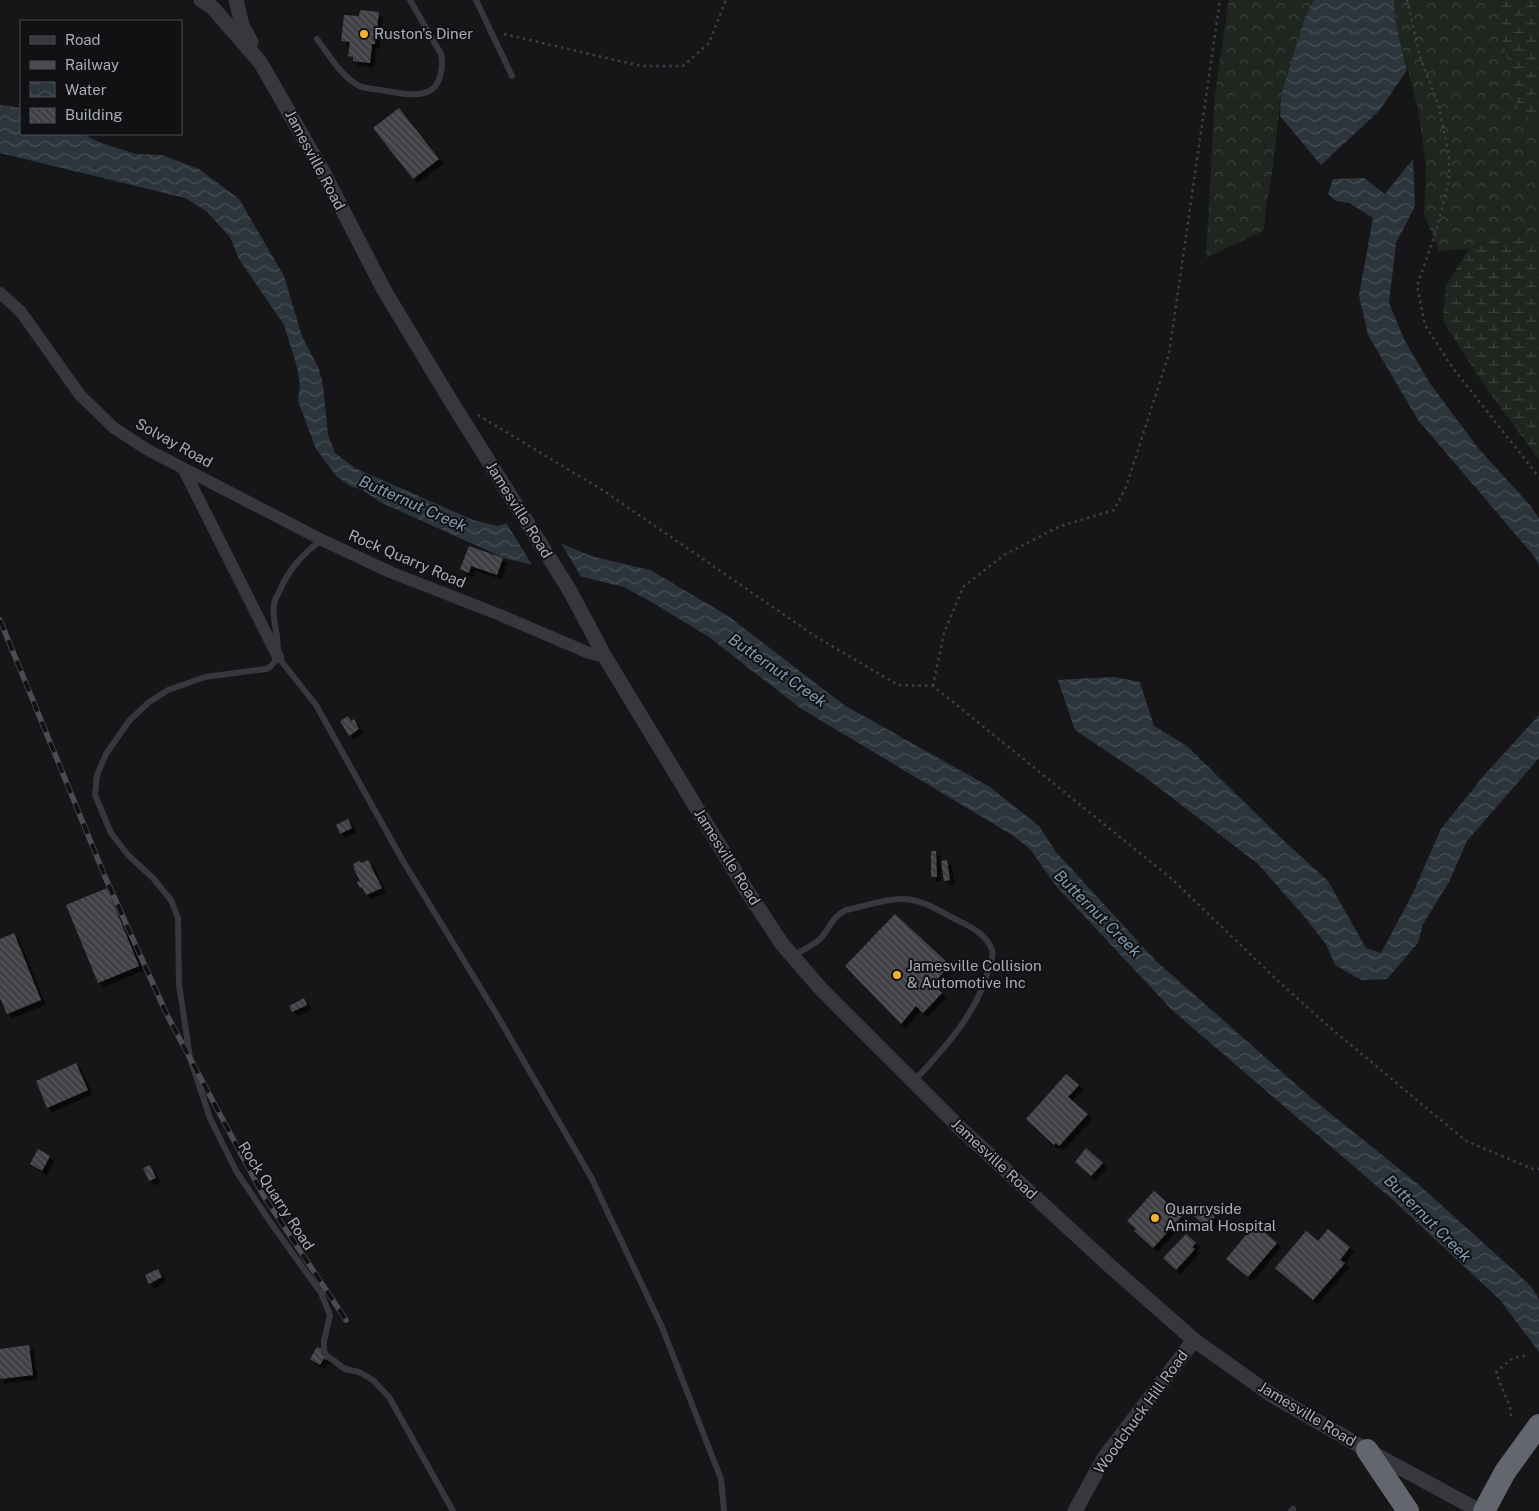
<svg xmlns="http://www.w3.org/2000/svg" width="1539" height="1511" font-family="'Public Sans',sans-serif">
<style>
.forest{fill:url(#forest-crowns)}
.wetland{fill:url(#wetland-marsh)}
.water{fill:url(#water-waves)}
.pier{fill:#161618}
.building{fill:url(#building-back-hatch);filter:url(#shadow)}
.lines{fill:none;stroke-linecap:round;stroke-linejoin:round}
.path{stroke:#3d3f44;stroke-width:2.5;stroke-dasharray:2.5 4;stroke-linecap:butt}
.service{stroke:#37383d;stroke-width:6}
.minor{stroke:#37383d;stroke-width:12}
.tertiary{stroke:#37383d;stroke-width:15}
.motorway{stroke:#63666e;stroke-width:22}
.rail-casing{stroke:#4a4c52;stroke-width:5.5}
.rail{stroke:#111113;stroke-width:4;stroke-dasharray:11;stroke-linecap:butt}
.poi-dot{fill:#f2b134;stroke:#111113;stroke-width:2}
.labels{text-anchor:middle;stroke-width:4;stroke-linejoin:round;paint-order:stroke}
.poi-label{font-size:15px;fill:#a8adb8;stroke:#111113;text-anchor:start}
.street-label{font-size:15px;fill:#a8adb8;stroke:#111113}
.water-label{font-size:16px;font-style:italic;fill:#7f9bb3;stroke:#111113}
</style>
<defs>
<pattern id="forest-crowns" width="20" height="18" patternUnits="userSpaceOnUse" patternTransform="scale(1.25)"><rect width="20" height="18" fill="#1e261f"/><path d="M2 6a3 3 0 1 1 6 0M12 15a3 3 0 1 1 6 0" fill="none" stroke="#3c433d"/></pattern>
<pattern id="wetland-marsh" width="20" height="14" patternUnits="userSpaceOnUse" patternTransform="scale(1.25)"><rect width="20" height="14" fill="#1e261f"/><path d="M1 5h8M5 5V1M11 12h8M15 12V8" fill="none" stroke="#3c433d"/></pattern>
<pattern id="water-waves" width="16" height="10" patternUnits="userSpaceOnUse" patternTransform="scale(1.25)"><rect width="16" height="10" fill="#2c353c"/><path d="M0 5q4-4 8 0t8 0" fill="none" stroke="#485056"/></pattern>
<pattern id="building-back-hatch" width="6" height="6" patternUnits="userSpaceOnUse" patternTransform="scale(1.25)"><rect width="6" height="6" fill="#404145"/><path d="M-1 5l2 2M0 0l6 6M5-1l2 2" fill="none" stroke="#595a5e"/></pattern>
<filter id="shadow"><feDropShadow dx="4.5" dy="4.5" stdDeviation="0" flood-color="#0009"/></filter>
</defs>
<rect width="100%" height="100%" fill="#161618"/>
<path class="forest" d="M1229 0H1314L1305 17 1281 95 1273 167 1266 207 1264 230 1206 258 1215 93Z
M1394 0H1502L1496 9 1518 108 1539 126V235L1514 233 1469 249 1439 251 1424 214 1426 166 1418 109 1395 19Z"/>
<path class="wetland" d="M1502 0H1539V126L1518 109 1496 9Z
M1514 233 1539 235V460L1482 382 1443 321 1446 285 1469 249Z"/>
<path class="water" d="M1314 0H1394L1395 19 1407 70 1379 111 1321 165 1280 116 1281 95 1305 17Z
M0 105 21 108V134H83L101 143 136 154 162 155 199 169 239 199 284 276 302 336 319 369 323 385 328 435 335 453 355 468 473 520 498 526 507 523 517 525 591 556 650 570 728 616 844 705 990 787 1039 826 1056 852 1156 961 1315 1101 1418 1184 1531 1286 1539 1299V1352L1500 1300 1393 1200 1172 1010 1056 886 1030 849 1012 835 800 708 709 637 653 603 624 587 504 558 380 502 361 489 352 487 337 477 316 449 298 401 300 384 297 367 284 325 239 259 230 237 206 211 185 198 0 153Z
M1413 159 1415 206 1396 243 1389 303 1405 341 1429 382 1478 448 1529 504 1539 518V565L1533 555 1418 420 1368 335 1359 295 1373 218 1349 203 1336 201 1328 194 1333 179 1364 178 1385 194Z
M1113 677 1140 682 1154 726 1187 746 1283 840 1328 881 1366 948 1381 953 1412 895 1441 829 1486 773 1539 715V758L1467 841 1449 882 1423 924 1418 943 1387 979 1361 980 1335 965 1326 944 1302 914 1258 864 1145 777 1075 730 1058 680Z"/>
<path class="pier" d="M507 520 518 523 559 540 583 580 534 568 505 521Z"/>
<path class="building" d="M360 10 379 12 375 44H372L370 63 353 61V57L348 56 350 42 341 41 344 15 359 16Z
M399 108 439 159 413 179 373 128Z
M469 546 503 558 497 575 471 566 469 573 460 569Z
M348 716 351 721 354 719 359 729 349 736 340 721Z
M348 819 352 828 340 834 336 825Z
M931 851H936L937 877H931Z
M368 860 382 888 366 895 362 887 360 888 357 882 360 881 353 867 355 866 353 864 359 861 361 863Z
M947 860 950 880 944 881 941 861Z
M107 888 139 966 98 983 66 905Z
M895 914 950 965 933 984 942 993 923 1013 916 1006 901 1024 845 966Z
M14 933 41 1000 7 1014 0 998V939Z
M304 998 307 1005 292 1012 289 1006Z
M76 1063 88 1090 47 1108 36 1081Z
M1066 1074 1079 1085 1068 1097 1088 1114 1059 1146 1056 1143 1054 1145 1026 1119Z
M1086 1148 1103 1163 1091 1176 1075 1162Z
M38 1149 50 1156 42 1171 30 1164Z
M150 1165 156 1178 149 1181 143 1168Z
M1154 1191 1182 1216 1153 1248 1134 1231 1136 1229 1127 1221Z
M1200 1203 1215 1217 1206 1227 1191 1213Z
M1255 1224 1277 1243 1248 1277 1226 1259Z
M1328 1229 1350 1247 1340 1260 1345 1263 1313 1300 1275 1268 1306 1231 1318 1241Z
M1186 1234 1196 1243 1192 1247 1195 1249 1176 1270 1163 1258Z
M158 1269 162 1277 149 1284 145 1275Z
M29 1345 33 1375 0 1379V1349Z
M317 1347 324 1350 320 1356 324 1352 329 1355 326 1360 324 1358 320 1365 310 1359Z"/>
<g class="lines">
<path class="path" d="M1407 0 1420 57 1438 104 1449 154V180L1437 228 1417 286 1425 325 1452 367 1539 477
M504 34 641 66H683L709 43 726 0
M478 415 604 491 815 636 898 685 933 686 1172 879 1278 981 1327 1025 1466 1141 1533 1169H1539
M933 686 944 633 963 587 1004 555 1058 527 1114 510 1126 487 1169 354 1220 0
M1511 1416 1510 1407 1496 1373C1507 1362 1512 1356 1527 1356"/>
<path class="service" d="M476 0 512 76
M317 39C329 55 341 76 359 86 366 89 377 89 386 91 398 93 411 96 424 93 440 90 444 68 441 54L410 0
M322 540C303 553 289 569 280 590 278 595 274 600 274 605 270 625 290 658 266 669L205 677 168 690 148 703 129 721 106 754 97 775 95 795 111 833 128 855 153 878 171 900 178 918 179 984 190 1058 210 1118 236 1171 273 1226 321 1293 330 1315 324 1341V1350L326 1355 345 1369 359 1372 373 1380 389 1397 453 1511
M278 657 316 705 403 861 494 1010 591 1177 662 1327 721 1479 724 1511
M793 956C801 951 812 946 820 939 831 928 830 918 846 910 861 907 888 898 902 899 921 899 938 910 955 919 969 926 986 933 992 950 994 956 991 962 989 968 978 1012 944 1049 914 1081
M1291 1511 1293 1509"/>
<path class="minor" d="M0 293 21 312 80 395 114 428 148 450 322 540 390 572 500 615 589 653 605 657
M183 468 278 657"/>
<path class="tertiary" d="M201 0 212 7 260 62 323 172 384 290 449 398 570 591 605 657 747 891 782 944 821 989 961 1129 1110 1266 1194 1340 1270 1394 1367 1450 1480 1511
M236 0 242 25 251 42
M1075 1511 1104 1458 1194 1340"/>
<path class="motorway" d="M1367 1450 1408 1511
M1484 1511 1505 1472 1539 1425"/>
<g class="rail-casing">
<path id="rail" d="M0 620 106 879 167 1015 263 1195 346 1320"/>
</g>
<use href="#rail" class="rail"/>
</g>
<g class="poi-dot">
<circle cx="364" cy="34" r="5"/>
<circle cx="897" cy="975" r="5"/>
<circle cx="1155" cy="1218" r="5"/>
</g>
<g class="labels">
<g class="poi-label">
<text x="374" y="39">Ruston's Diner</text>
<text x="907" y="971">Jamesville Collision<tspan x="907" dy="17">&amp; Automotive Inc</tspan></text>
<text x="1165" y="1214">Quarryside<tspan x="1165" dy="17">Animal Hospital</tspan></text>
</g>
<g class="street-label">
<text transform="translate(315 160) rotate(62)" y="5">Jamesville Road</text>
<text transform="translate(174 443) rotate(29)" y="5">Solvay Road</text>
<text transform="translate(519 510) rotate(58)" y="5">Jamesville Road</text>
<text transform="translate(407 559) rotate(23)" y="5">Rock Quarry Road</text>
<text transform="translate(727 857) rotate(58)" y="5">Jamesville Road</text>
<text transform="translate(994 1159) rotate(43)" y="5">Jamesville Road</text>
<text transform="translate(276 1196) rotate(57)" y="5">Rock Quarry Road</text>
<text transform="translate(1141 1412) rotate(-54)" y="5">Woodchuck Hill Road</text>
<text transform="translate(1307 1414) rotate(31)" y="5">Jamesville Road</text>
</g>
<g class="water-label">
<text transform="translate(413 503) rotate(24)" y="6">Butternut Creek</text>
<text transform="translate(778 670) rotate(35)" y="6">Butternut Creek</text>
<text transform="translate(1098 913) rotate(45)" y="6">Butternut Creek</text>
<text transform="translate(1428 1218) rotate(45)" y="6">Butternut Creek</text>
</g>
</g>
<rect x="20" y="20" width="162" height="115" fill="#111113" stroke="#4d4f55"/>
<rect x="30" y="36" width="25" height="8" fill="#37383d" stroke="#4d4f55"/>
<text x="65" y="45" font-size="15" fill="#a8adb8">Road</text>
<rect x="30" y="61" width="25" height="8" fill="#4a4c52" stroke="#4d4f55"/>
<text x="65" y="70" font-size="15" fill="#a8adb8">Railway</text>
<rect x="30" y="82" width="25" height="15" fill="url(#water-waves)" stroke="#4d4f55"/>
<text x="65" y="95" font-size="15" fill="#a8adb8">Water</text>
<rect x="30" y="108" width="25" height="15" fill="url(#building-back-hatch)" stroke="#4d4f55"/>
<text x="65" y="120" font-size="15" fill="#a8adb8">Building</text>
</svg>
